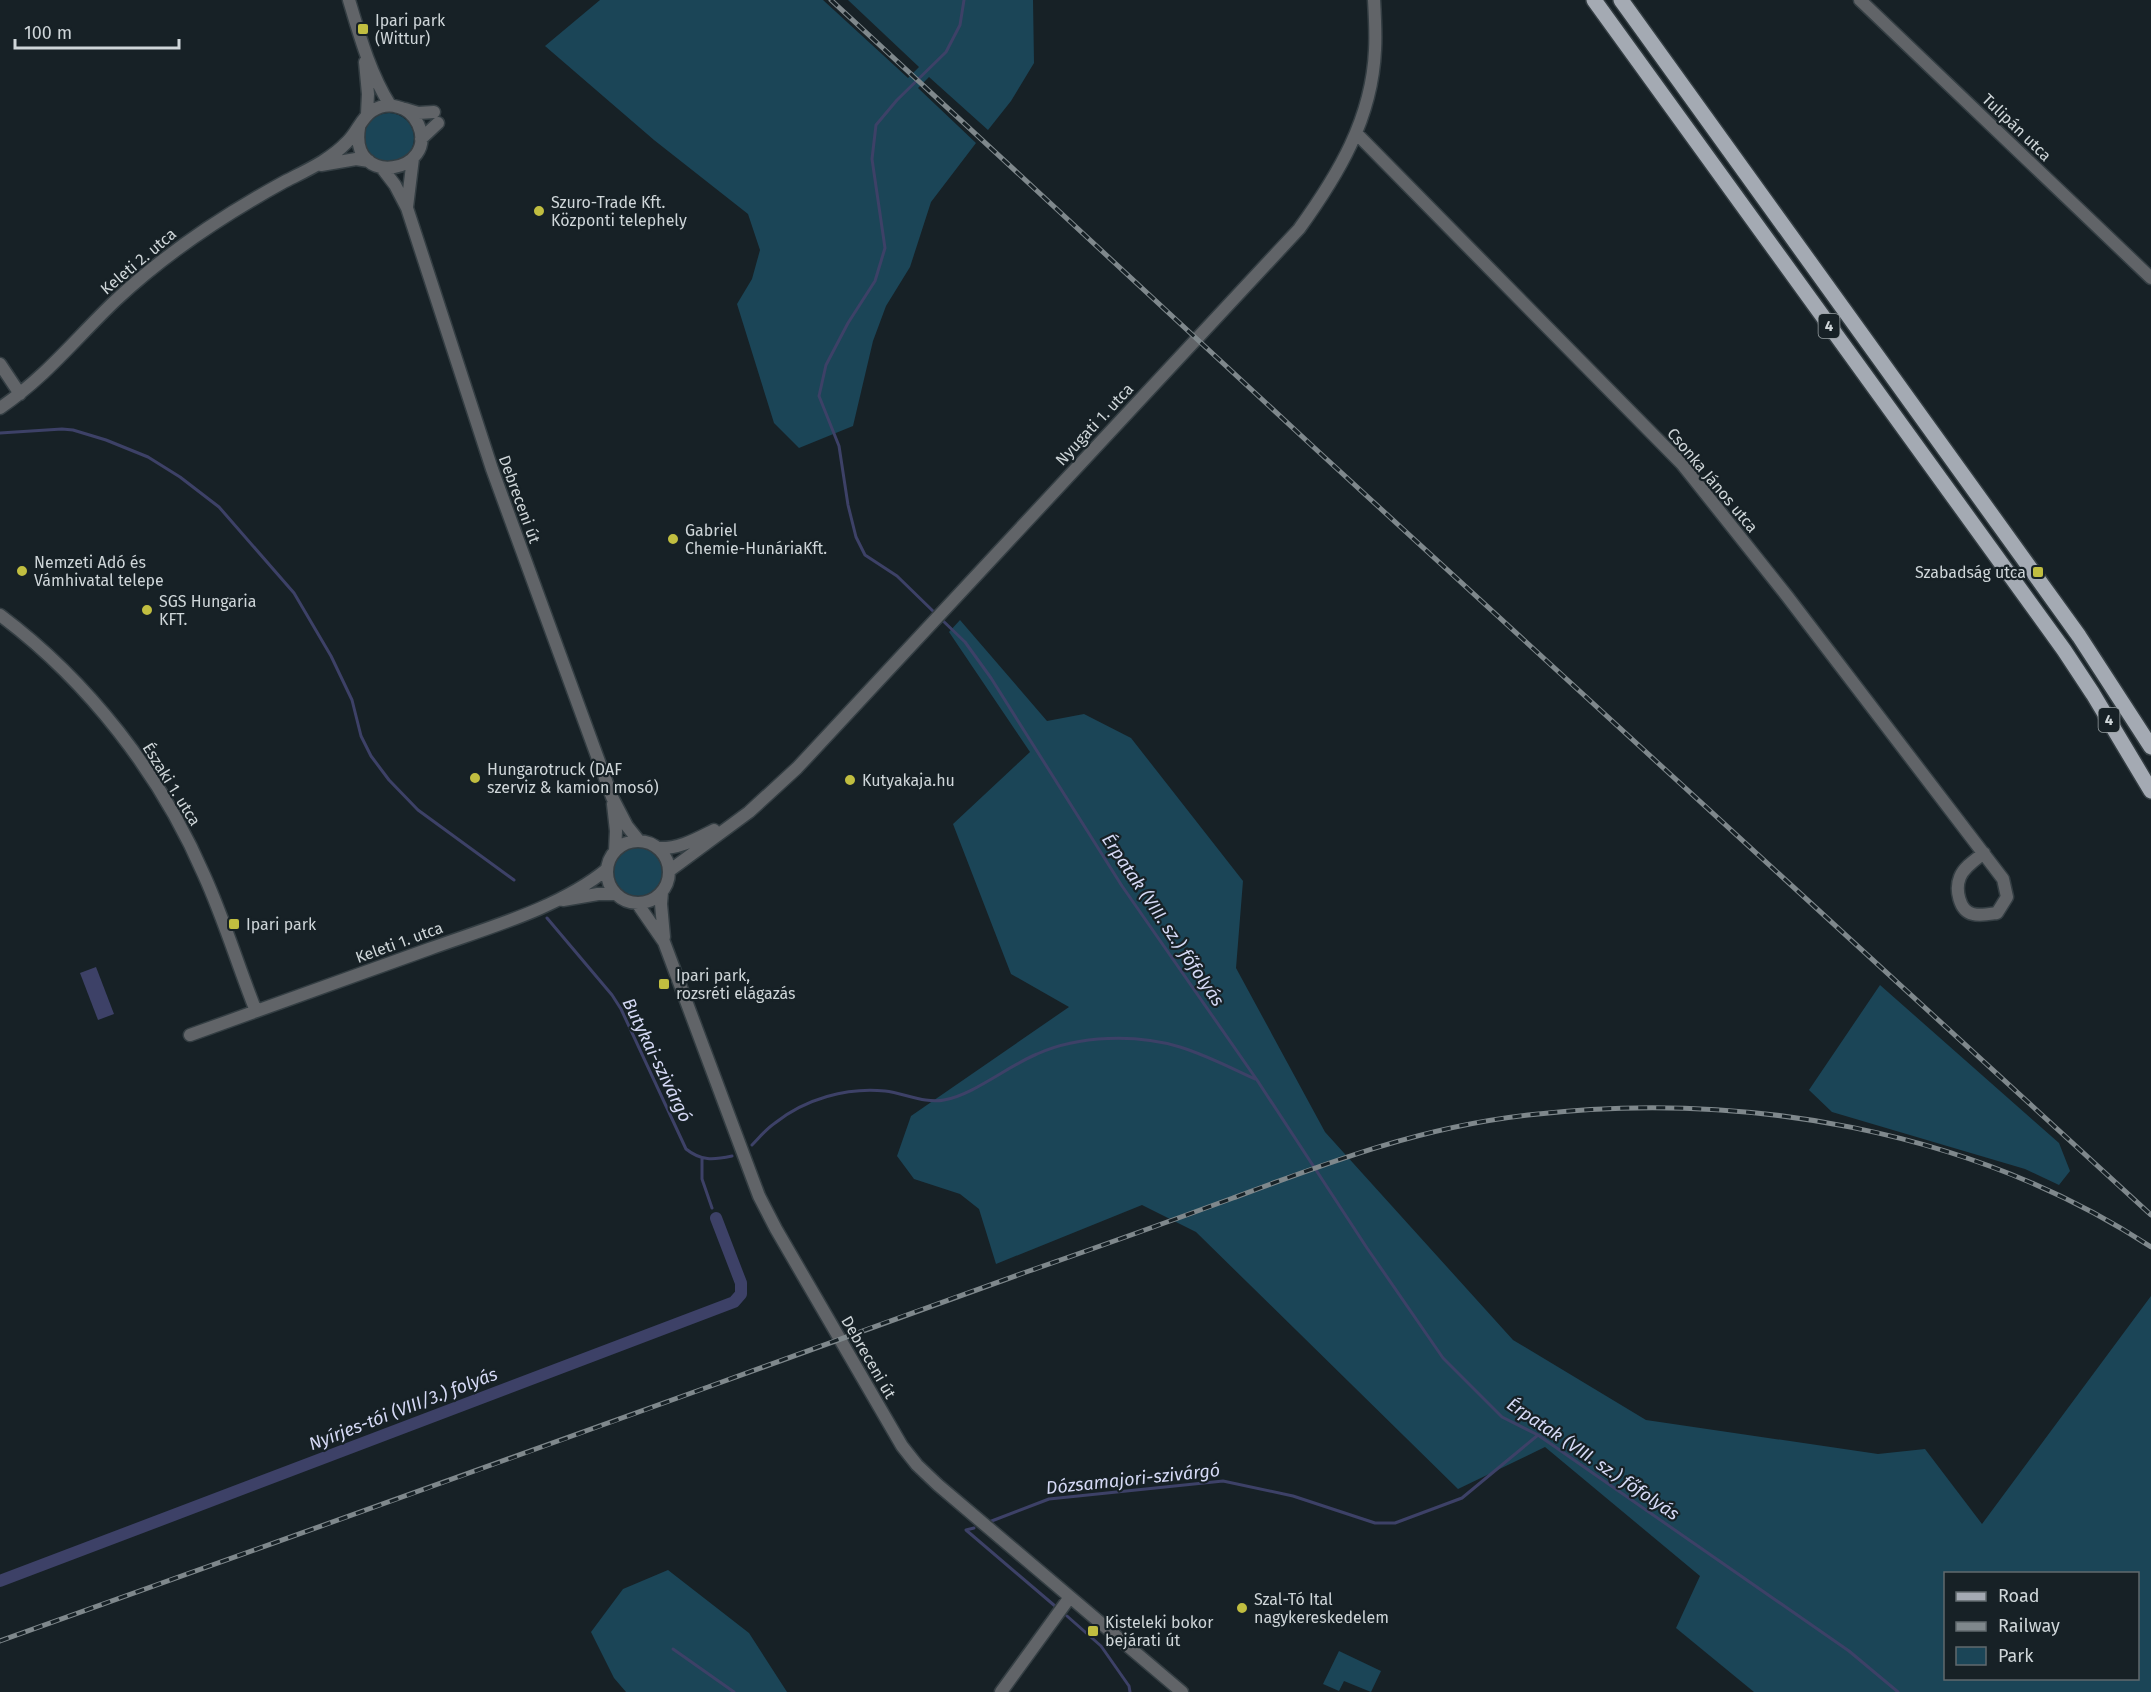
<svg xmlns="http://www.w3.org/2000/svg" width="2151" height="1692" font-family="'Fira Sans',sans-serif">
<style>
.green{fill:#1b4557;fill-rule:evenodd}
.water{fill:#3d4167}
.lines{fill:none;stroke-linecap:round;stroke-linejoin:round}
.stream{stroke:#3d4167;stroke-width:3}
.canal{stroke:#3d4167;stroke-width:12}
.minor-casing{stroke:#343e43;stroke-width:15}
.major-casing{stroke:#343e43;stroke-width:18}
.minor{stroke:#616468;stroke-width:12}
.major{stroke:#a4aab3;stroke-width:15}
.rail-casing{stroke:#7f888c;stroke-width:5}
.rail{stroke:#172126;stroke-width:3;stroke-dasharray:9;stroke-linecap:butt}
.poi-dot{fill:#c1be40;stroke:#172126;stroke-width:2}
.labels{text-anchor:middle;stroke-width:4.5;stroke-linejoin:round;paint-order:stroke}
.shield{fill:#172126;stroke:#98a0a3;stroke-width:1.5}
.shield-label{font-size:15px;font-weight:bold;fill:#cfd6d9}
.poi-label{font-size:16px;fill:#cfd6d9;stroke:#172126;text-anchor:start}
.street-label{font-size:16px;fill:#cfd6d9;stroke:#172126}
.water-label{font-size:18px;font-style:italic;fill:#d5d9f5;stroke:#172126}
</style>
<rect width="100%" height="100%" fill="#172126"/>
<path class="green" d="M600 0H823L908 78 919 67 848 0H1033L1034 63 1011 101 988 130 929 77 918 88 976 143 931 202 910 267 886 306 873 341 853 426 799 448 774 423 737 304 752 279 760 250 748 214 654 140 545 46Z
M364 138a25 25 0 1 1 50 0a25 25 0 1 1-50 0Z
M960 620 1047 721 1084 714 1131 738 1243 881 1236 968 1325 1132 1513 1340 1646 1420 1878 1454 1925 1449 1982 1524 2151 1296V1692H1754L1676 1628 1700 1576 1545 1447 1458 1489 1196 1232 1142 1205 996 1264 979 1209 960 1194 914 1179 897 1156 911 1116 1069 1007 1011 974 953 824 1030 752 949 632ZM1946 1574H2138V1678H1946Z
M614 872a24 24 0 1 1 48 0a24 24 0 1 1-48 0Z
M1880 985 2059 1143 2070 1171 2059 1185 2025 1169 1832 1112 1809 1090Z
M668 1570 749 1633 787 1692H626L614 1678 591 1632 623 1589Z
M1339 1651 1381 1671 1371 1692 1344 1681 1339 1691 1323 1684Z"/>
<path class="water" d="M96 967 114 1014 98 1020 80 973Z"/>
<g class="lines">
<path class="stream" d="M0 433 62 429 73 430 106 440 148 457 180 477 219 507 294 593 331 656 352 700 361 736 371 756 389 780 418 810 514 880
M935 613 897 576 865 555 856 537 848 505 839 446 819 396 826 365 848 323 875 281 885 248 872 159 876 125 897 100 946 52 960 25 964 0
M940 618 965 642 991 678 1122 886 1257 1080 1367 1248 1443 1358 1502 1417 1538 1435 1849 1651 1898 1692
M547 918 612 995 621 1009 686 1149C701 1161 713 1160 732 1156
M752 1145C759 1138 766 1129 775 1123 805 1099 847 1087 885 1091 904 1093 925 1104 944 1100 973 1095 1008 1066 1037 1054 1079 1035 1137 1034 1180 1047 1206 1055 1231 1068 1255 1079
M702 1159V1179L712 1208
M989 1522 1049 1499 1223 1481 1293 1496 1375 1523H1395L1462 1498 1538 1435
M974 1528 966 1530 1055 1606
M1067 1616 1101 1646 1129 1686 1130 1692
M673 1649 734 1692"/>
<path class="canal" d="M0 1581 734 1302 741 1294V1283L716 1218"/>
<g class="minor-casing">
<path id="minor" d="M349 0C360 37 370 73 390 105
M1860 0 2151 278
M365 62 368 94 367 114
M405 109 418 113 434 112
M1356 133 1682 464 1787 596 2003 879 2007 897 1997 913C1990 914 1980 916 1973 914 1959 911 1955 889 1960 877 1964 867 1975 860 1984 853
M421 139 438 123
M321 165 356 159 369 161
M382 168 395 185 407 208 492 469 612 797 627 826 639 841
M407 207 413 158
M0 364 20 394
M0 408C47 376 76 338 116 300 166 253 222 216 282 183 305 171 329 161 347 142 357 133 361 118 372 111 380 106 389 104 398 107 407 109 414 116 418 124 440 173 349 189 359 128
M0 615C88 681 160 773 204 875 224 919 238 966 256 1011
M613 804 616 831 615 851
M607 872a31 31 0 1 1 62 0a31 31 0 1 1-62 0Z
M658 848C679 849 696 839 714 830
M669 871 749 812 797 768 1299 229C1338 175 1372 119 1375 50 1376 34 1375 17 1374 0
M662 892 661 904 664 937
M563 900 598 894H616
M637 903 664 942 759 1196 776 1229 902 1446 917 1465 938 1485 1182 1692
M190 1035C269 1007 349 978 429 949 487 928 560 908 607 869
M1001 1692 1070 1597"/>
</g>
<g class="major-casing">
<path id="major" d="M1594 0 2064 650 2093 694 2151 791
M1621 0 2079 636 2151 747"/>
</g>
<use href="#minor" class="minor"/>
<use href="#major" class="major"/>
<g class="rail-casing">
<path id="rail" d="M831 0 1321 454 2151 1215
M0 1641C236 1556 472 1473 708 1387 815 1348 922 1309 1029 1271 1098 1247 1165 1223 1233 1198 1332 1161 1422 1127 1528 1115 1741 1090 1971 1129 2151 1247"/>
</g>
<use href="#rail" class="rail"/>
</g>
<g class="poi-dot">
<rect x="357" y="23" width="12" height="12" rx="3"/>
<circle cx="539" cy="211" r="6"/>
<circle cx="673" cy="539" r="6"/>
<circle cx="22" cy="571" r="6"/>
<rect x="2032" y="566" width="12" height="12" rx="3"/>
<circle cx="147" cy="610" r="6"/>
<circle cx="475" cy="778" r="6"/>
<circle cx="850" cy="780" r="6"/>
<rect x="228" y="918" width="12" height="12" rx="3"/>
<rect x="658" y="978" width="12" height="12" rx="3"/>
<circle cx="1242" cy="1608" r="6"/>
<rect x="1087" y="1625" width="12" height="12" rx="3"/>
</g>
<g class="labels">
<g class="shield">
<rect x="1818.5" y="314" width="21" height="24" rx="4.5"/>
<rect x="2098.5" y="708" width="21" height="24" rx="4.5"/>
</g>
<g class="shield-label">
<text x="1829" y="331">4</text>
<text x="2109" y="725">4</text>
</g>
<g class="poi-label">
<text x="375" y="26">Ipari park<tspan x="375" dy="18">(Wittur)</tspan></text>
<text x="551" y="208">Szuro-Trade Kft.<tspan x="551" dy="18">Központi telephely</tspan></text>
<text x="685" y="536">Gabriel<tspan x="685" dy="18">Chemie-HunáriaKft.</tspan></text>
<text x="34" y="568">Nemzeti Adó és<tspan x="34" dy="18">Vámhivatal telepe</tspan></text>
<text x="2026" y="578" text-anchor="end">Szabadság utca</text>
<text x="159" y="607">SGS Hungaria<tspan x="159" dy="18">KFT.</tspan></text>
<text x="487" y="775">Hungarotruck (DAF<tspan x="487" dy="18">szerviz &amp; kamion mosó)</tspan></text>
<text x="862" y="786">Kutyakaja.hu</text>
<text x="246" y="930">Ipari park</text>
<text x="676" y="981">Ipari park,<tspan x="676" dy="18">rozsréti elágazás</tspan></text>
<text x="1254" y="1605">Szal-Tó Ital<tspan x="1254" dy="18">nagykereskedelem</tspan></text>
<text x="1105" y="1628">Kisteleki bokor<tspan x="1105" dy="18">bejárati út</tspan></text>
</g>
<g class="street-label">
<text transform="translate(2017 127) rotate(44)" y="6">Tulipán utca</text>
<text transform="translate(138 261) rotate(-40)" y="6">Keleti 2. utca</text>
<text transform="translate(1094 424) rotate(-47)" y="6">Nyugati 1. utca</text>
<text transform="translate(1713 480) rotate(50)" y="6">Csonka János utca</text>
<text transform="translate(520 499) rotate(70)" y="6">Debreceni út</text>
<text transform="translate(172 784) rotate(58)" y="6">Északi 1. utca</text>
<text transform="translate(399 942) rotate(-20)" y="6">Keleti 1. utca</text>
<text transform="translate(869 1357) rotate(60)" y="6">Debreceni út</text>
</g>
<g class="water-label">
<text transform="translate(1163 920) rotate(56)" y="6">Érpatak (VIII. sz.) főfolyás</text>
<text transform="translate(657 1060) rotate(64)" y="6">Butykai-szivárgó</text>
<text transform="translate(403 1409) rotate(-21)" y="6">Nyírjes-tói (VIII/3.) folyás</text>
<text transform="translate(1593 1459) rotate(34)" y="6">Érpatak (VIII. sz.) főfolyás</text>
<text transform="translate(1133 1479) rotate(-6)" y="6">Dózsamajori-szivárgó</text>
</g>
</g>
<rect x="1944" y="1572" width="195" height="108" fill="#172126" stroke="#61696e" stroke-width="1.5"/>
<rect x="1956" y="1592" width="30" height="9" fill="#a4aab3" stroke="#61696e" stroke-width="1.5"/>
<text x="1998" y="1602" font-size="18" fill="#cfd6d9">Road</text>
<rect x="1956" y="1622" width="30" height="9" fill="#7f888c" stroke="#61696e" stroke-width="1.5"/>
<text x="1998" y="1632" font-size="18" fill="#cfd6d9">Railway</text>
<rect x="1956" y="1647" width="30" height="18" fill="#1b4557" stroke="#61696e" stroke-width="1.5"/>
<text x="1998" y="1662" font-size="18" fill="#cfd6d9">Park</text>
<path d="M15 39v9h164v-9" fill="none" stroke="#cfd6d9" stroke-width="3"/>
<text x="24" y="39" font-size="18" fill="#cfd6d9" stroke="#172126" stroke-width="4.5" paint-order="stroke">100 m</text>
</svg>
